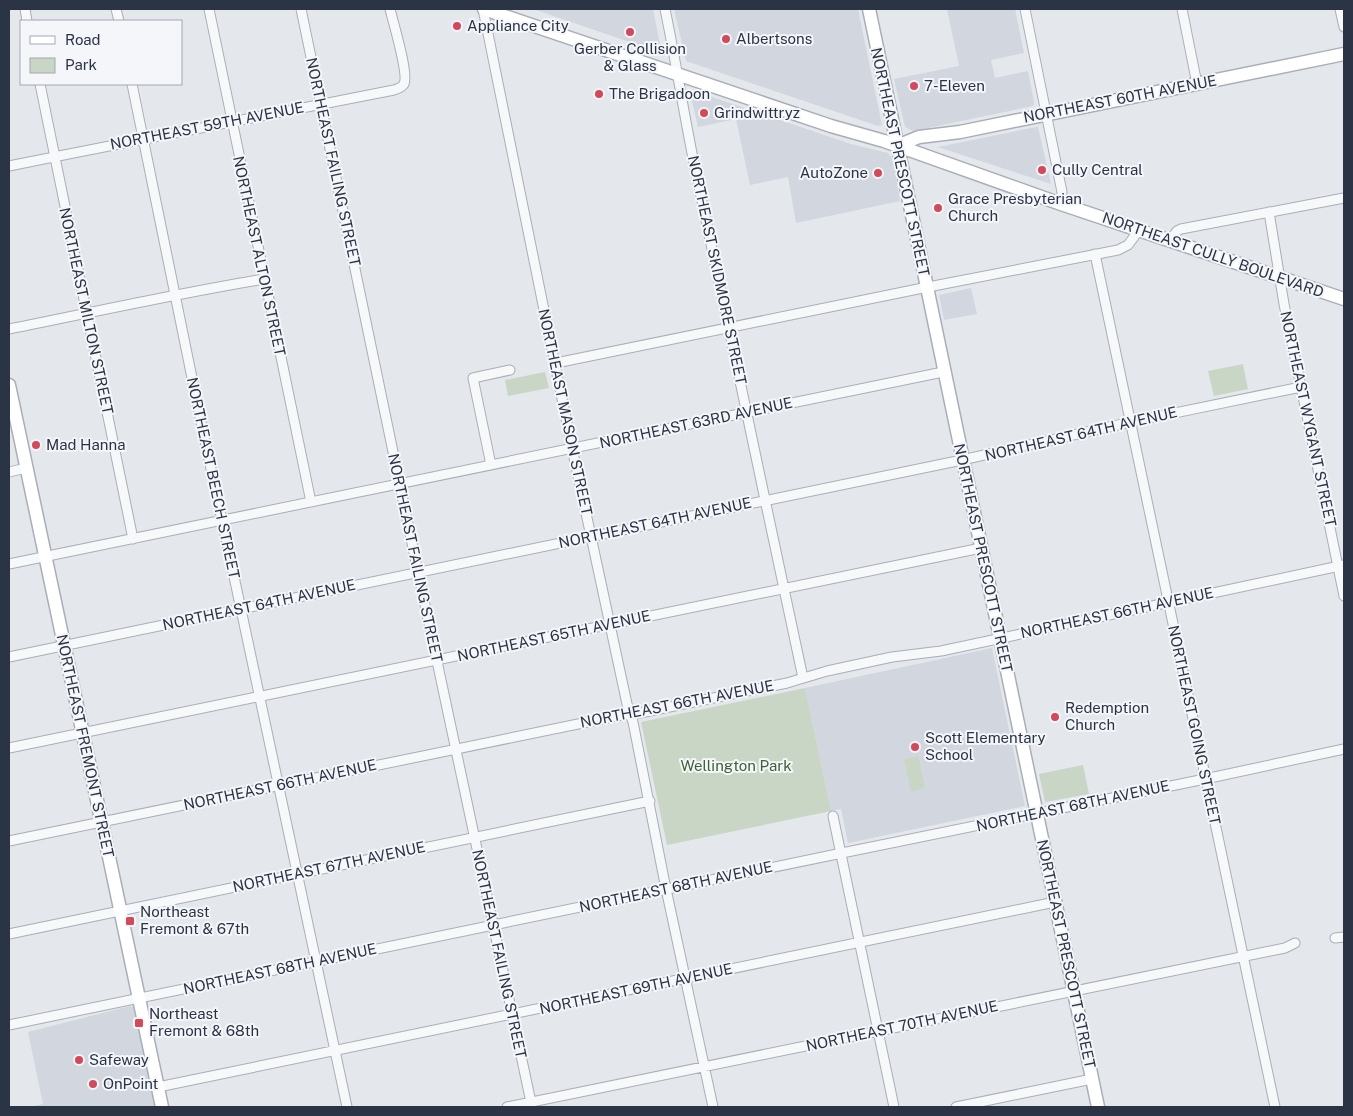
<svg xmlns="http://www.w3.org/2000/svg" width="1353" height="1116" font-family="'Public Sans',sans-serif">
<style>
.built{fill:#d2d6de}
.green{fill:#c9d6c5}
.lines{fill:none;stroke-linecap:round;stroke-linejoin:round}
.street-casing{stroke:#a9aeb7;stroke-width:11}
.secondary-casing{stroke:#a9aeb7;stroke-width:15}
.street{stroke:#f7f8fa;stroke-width:9}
.secondary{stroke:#fff;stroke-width:12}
.poi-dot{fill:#d1495b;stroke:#f4f6f9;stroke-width:2}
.labels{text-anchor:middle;stroke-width:4;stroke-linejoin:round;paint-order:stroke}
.poi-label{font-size:15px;fill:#2b3445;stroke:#f4f6f9;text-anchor:start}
.street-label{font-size:15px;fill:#2b3445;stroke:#f4f6f9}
.park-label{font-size:15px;fill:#3f6138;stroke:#f4f6f9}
</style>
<rect width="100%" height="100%" fill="#e4e7ec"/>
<path class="built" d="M533 9H653L661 49 656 51Z
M674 9H858L882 125 878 126 686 61Z
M947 9H1015L1024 53 991 60 995 78 1028 71 1034 102 1033 106 913 131 905 127 894 79 959 66Z
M697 92 851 144 888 153 893 159 900 201 796 223 788 177 750 185 736 119 698 127 691 96Z
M1038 127 1051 184 938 147 1036 127Z
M971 288 977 314 944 320 939 295Z
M992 648 1025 806 848 843 841 809 831 811 805 688Z
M130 1006 133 1007 136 1010 156 1107H29L43 1104 28 1032Z"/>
<path class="green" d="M1243 364 1248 389 1214 396 1208 371Z
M545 372 549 388 508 396 505 380Z
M805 688 831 811 667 845 641 722Z
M918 756 925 788 911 791 904 759Z
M1083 765 1089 794 1045 802 1039 774Z"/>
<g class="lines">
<g class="street-casing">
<path id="street" d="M25 9 27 21
M116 9 119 21
M209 9 311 502
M301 9 418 572 532 1107
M483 9 572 448 627 704 633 722 666 889 713 1107
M665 9C676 62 684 115 695 168 730 338 767 508 803 678
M1025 9 1062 192 1061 204
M1182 9 1197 84
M1340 9 1344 27
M40 84 133 539
M132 84 200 417 347 1107
M9 166C137 140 265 115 394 90 397 89 402 87 404 84 409 74 393 22 390 9
M1269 212 1284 304 1344 596
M1170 240 1177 231 1181 229 1344 198
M1095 254 1275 1107
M9 329C94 312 179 293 264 279
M556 363 918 289 1118 250 1128 245 1139 230
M491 465 473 378 510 370
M9 472 26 468
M9 564 943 372
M9 657 962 460 1131 422 1301 387
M9 748 981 548
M833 816 894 1107
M9 841 622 715 640 713 787 683 827 671 892 657 941 651 1344 565
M9 934 650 801
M1335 938 1344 937
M9 1025 842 853 1205 779 1344 749
M158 1087 1055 902
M507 1107 1285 948 1295 943
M956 1107 1092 1079"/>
</g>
<g class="secondary-casing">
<path id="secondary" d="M484 9 831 126 884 141 1061 204 1344 299
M869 9 1098 1107
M897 146 919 137 960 132 1344 54
M9 385 162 1107"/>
</g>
<use href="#street" class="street"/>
<use href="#secondary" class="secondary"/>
</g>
<g class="poi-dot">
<circle cx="457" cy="26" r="5"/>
<circle cx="630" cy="32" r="5"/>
<circle cx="726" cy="39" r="5"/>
<circle cx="914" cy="86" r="5"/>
<circle cx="599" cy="94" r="5"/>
<circle cx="704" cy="113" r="5"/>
<circle cx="1042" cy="170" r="5"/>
<circle cx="878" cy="173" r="5"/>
<circle cx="938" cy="208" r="5"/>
<circle cx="36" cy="445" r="5"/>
<circle cx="1055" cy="717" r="5"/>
<circle cx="915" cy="747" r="5"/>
<rect x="125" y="916" width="10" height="10" rx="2.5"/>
<rect x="134" y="1018" width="10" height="10" rx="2.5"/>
<circle cx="79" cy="1060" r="5"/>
<circle cx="93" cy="1084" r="5"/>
</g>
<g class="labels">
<g class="poi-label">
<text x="467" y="31">Appliance City</text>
<text x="736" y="44">Albertsons</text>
<text x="630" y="54" text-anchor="middle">Gerber Collision<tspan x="630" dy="17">&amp; Glass</tspan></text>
<text x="924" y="91">7-Eleven</text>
<text x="609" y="99">The Brigadoon</text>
<text x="714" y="118">Grindwittryz</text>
<text x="1052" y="175">Cully Central</text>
<text x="868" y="178" text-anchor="end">AutoZone</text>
<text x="948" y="204">Grace Presbyterian<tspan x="948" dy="17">Church</tspan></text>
<text x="46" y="450">Mad Hanna</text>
<text x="1065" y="713">Redemption<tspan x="1065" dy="17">Church</tspan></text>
<text x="925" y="743">Scott Elementary<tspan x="925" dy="17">School</tspan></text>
<text x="140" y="917">Northeast<tspan x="140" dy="17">Fremont &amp; 67th</tspan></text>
<text x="149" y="1019">Northeast<tspan x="149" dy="17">Fremont &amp; 68th</tspan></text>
<text x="89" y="1065">Safeway</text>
<text x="103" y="1089">OnPoint</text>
</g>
<g class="street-label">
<text transform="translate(1120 99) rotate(-11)" y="5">NORTHEAST 60TH AVENUE</text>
<text transform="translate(207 126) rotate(-11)" y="5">NORTHEAST 59TH AVENUE</text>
<text transform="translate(333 162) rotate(78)" y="5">NORTHEAST FAILING STREET</text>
<text transform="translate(900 162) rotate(78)" y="5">NORTHEAST PRESCOTT STREET</text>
<text transform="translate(1213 255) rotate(19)" y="5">NORTHEAST CULLY BOULEVARD</text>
<text transform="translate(259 256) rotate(78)" y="5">NORTHEAST ALTON STREET</text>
<text transform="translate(717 270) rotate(78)" y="5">NORTHEAST SKIDMORE STREET</text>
<text transform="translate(86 311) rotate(78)" y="5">NORTHEAST MILTON STREET</text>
<text transform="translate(565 412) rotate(78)" y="5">NORTHEAST MASON STREET</text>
<text transform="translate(1308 419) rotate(78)" y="5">NORTHEAST WYGANT STREET</text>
<text transform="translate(696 423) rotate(-12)" y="5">NORTHEAST 63RD AVENUE</text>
<text transform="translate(1081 434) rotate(-13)" y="5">NORTHEAST 64TH AVENUE</text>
<text transform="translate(213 478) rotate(78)" y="5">NORTHEAST BEECH STREET</text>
<text transform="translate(655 523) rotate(-12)" y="5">NORTHEAST 64TH AVENUE</text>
<text transform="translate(415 558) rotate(78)" y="5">NORTHEAST FAILING STREET</text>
<text transform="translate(983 558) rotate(78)" y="5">NORTHEAST PRESCOTT STREET</text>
<text transform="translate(259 605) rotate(-12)" y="5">NORTHEAST 64TH AVENUE</text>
<text transform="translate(1117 613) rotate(-12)" y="5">NORTHEAST 66TH AVENUE</text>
<text transform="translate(554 636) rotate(-12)" y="5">NORTHEAST 65TH AVENUE</text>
<text transform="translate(677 704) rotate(-11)" y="5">NORTHEAST 66TH AVENUE</text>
<text transform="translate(1194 725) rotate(78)" y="5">NORTHEAST GOING STREET</text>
<text transform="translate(85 746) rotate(78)" y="5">NORTHEAST FREMONT STREET</text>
<text transform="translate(280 785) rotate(-12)" y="5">NORTHEAST 66TH AVENUE</text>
<text transform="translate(1073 806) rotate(-12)" y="5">NORTHEAST 68TH AVENUE</text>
<text transform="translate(329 867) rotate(-12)" y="5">NORTHEAST 67TH AVENUE</text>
<text transform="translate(676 887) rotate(-12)" y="5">NORTHEAST 68TH AVENUE</text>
<text transform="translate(499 954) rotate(78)" y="5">NORTHEAST FAILING STREET</text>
<text transform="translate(1066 954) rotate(78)" y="5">NORTHEAST PRESCOTT STREET</text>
<text transform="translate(280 969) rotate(-12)" y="5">NORTHEAST 68TH AVENUE</text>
<text transform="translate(636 989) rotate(-12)" y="5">NORTHEAST 69TH AVENUE</text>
<text transform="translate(902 1026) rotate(-12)" y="5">NORTHEAST 70TH AVENUE</text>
</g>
<g class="park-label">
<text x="736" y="771">Wellington Park</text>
</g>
</g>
<rect width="1353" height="1116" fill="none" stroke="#2b3445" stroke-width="20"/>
<rect x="20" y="20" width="162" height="65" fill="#f4f6f9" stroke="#a4a8b1"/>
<rect x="30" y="36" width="25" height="8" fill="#ffffff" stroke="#a4a8b1"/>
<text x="65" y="45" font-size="15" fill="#2b3445">Road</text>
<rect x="30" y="58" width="25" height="15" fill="#c9d6c5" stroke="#a4a8b1"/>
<text x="65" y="70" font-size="15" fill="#2b3445">Park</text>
</svg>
